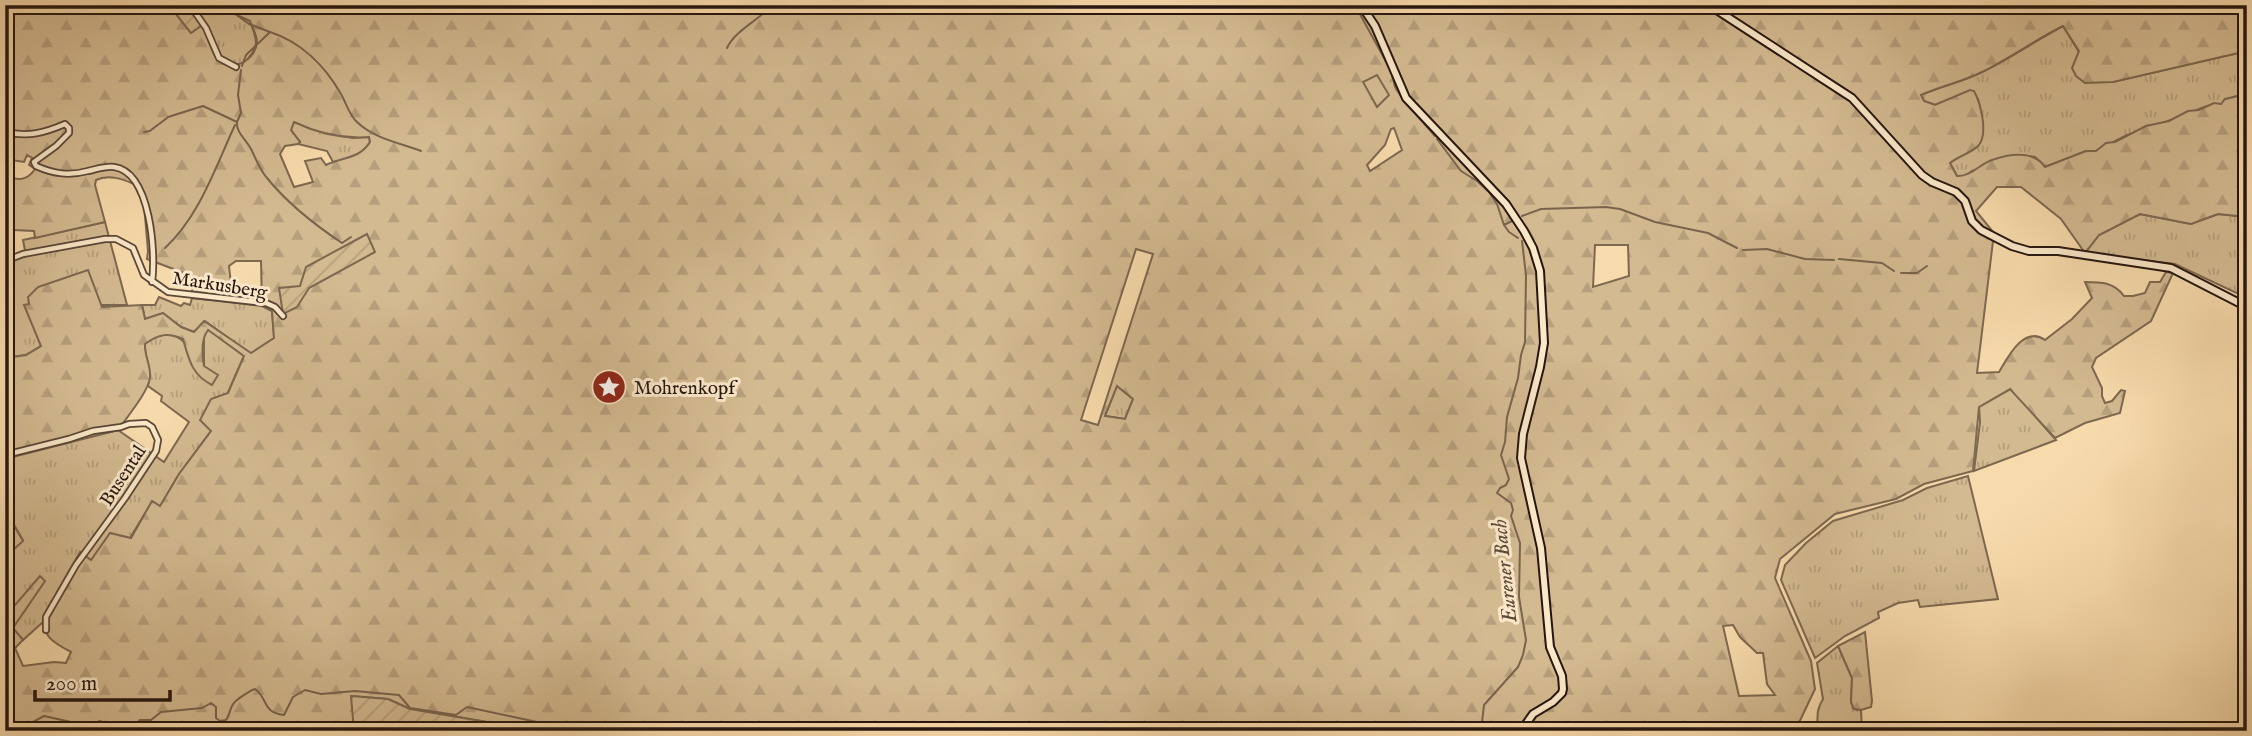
<svg xmlns="http://www.w3.org/2000/svg" width="2252" height="736" font-family="'IM FELL English',serif">
<style>
.grass{fill:url(#grass-tufts);stroke:#7d6850;stroke-width:2}
.forest{fill:url(#forest-firs);stroke:#7d6850;stroke-width:2;fill-rule:evenodd}
.park{fill:#d4ba91;stroke:#7d6850;stroke-width:2}
.garden{fill:url(#garden-furrows);stroke:#7d6850;stroke-width:2}
.lines{fill:none;stroke-linecap:round;stroke-linejoin:round}
.stream{stroke:#79644e;stroke-width:2}
.street-casing{stroke:#5a4737;stroke-width:8}
.secondary-casing{stroke:#261610;stroke-width:10}
.street{stroke:#fae8c9;stroke-width:4.5}
.secondary{stroke:#fae8c9;stroke-width:6}
.labels{text-anchor:middle;stroke-width:6;stroke-linejoin:round;paint-order:stroke}
.street-label{font-size:19px;fill:#261610;stroke:#fae8c9}
.poi-label{font-size:19px;fill:#261610;stroke:#fae8c9;text-anchor:start}
.water-label{font-size:21px;font-style:italic;fill:#5e4a39;stroke:#fae8c9}
</style>
<defs>
<pattern id="grass-tufts" width="24" height="20" patternUnits="userSpaceOnUse" patternTransform="scale(1.75)"><rect width="24" height="20" fill="#d4ba91"/><path d="M3 7l-1-3M5 7V3M7 7l1-3M15 17l-1-3M17 17v-4M19 17l1-3" fill="none" stroke="#b69f7c"/></pattern>
<pattern id="forest-firs" width="22" height="20" patternUnits="userSpaceOnUse" patternTransform="scale(1.75)"><rect width="22" height="20" fill="#d4ba91"/><path d="M5 1l3.5 6h-7zM16 11l3.5 6h-7z" fill="#b69f7c"/></pattern>
<pattern id="garden-furrows" width="10" height="10" patternUnits="userSpaceOnUse" patternTransform="scale(1.75)"><rect width="10" height="10" fill="#d4ba91"/><path d="M-1 1l2-2M0 10L10 0M9 11l2-2" fill="none" stroke="#b69f7c"/></pattern>
</defs>
<rect width="100%" height="100%" fill="#f8dbac"/>
<filter id="stains"><feTurbulence type="fractalNoise" baseFrequency=".00286" numOctaves="4"/><feColorMatrix values="0 0 0 0 .2 0 0 0 0 .09 0 0 0 0 .02 0 0 0 .5 -.17"/></filter>
<radialGradient id="worn" r=".72"><stop offset=".6" stop-color="#630" stop-opacity="0"/><stop offset="1" stop-color="#630" stop-opacity=".3"/></radialGradient>
<path class="grass" d="M188 5H227L233 13 250 21C258 42 260 47 243 64H224L216 58 208 36Z
M2063 26 2079 52 2113 82 2247 51V94L2233 97 2222 104 2207 106 2158 125 2146 126 2136 133 2127 135 2096 151H2086L2045 167 2035 157 2021 155 1972 171 1964 177 1957 176 1950 163C1956 158 1963 156 1970 151 1988 138 1983 118 1978 99L1952 98 1935 105 1924 101 1921 95C1941 86 1962 82 1982 72 2010 59 2036 40 2063 26Z
M294 122 352 138 369 137 370 142C362 155 347 160 333 162L327 151 298 144 300 142 291 130Z
M2140 214 2191 224 2218 214 2247 217V298L2175 264 2085 253 2099 235Z
M105 222 127 305H25L41 346 26 355 5 358V263L26 256 23 240Z
M159 297 181 306 184 303 190 305 192 298 262 306 272 311 274 338 251 354 205 321 194 332 181 327 163 313 145 319 142 305H155Z
M208 329 244 356 211 431 179 474 160 507 152 502 130 538 91 560 80 553 44 616 43 622 23 640 13 629 10 611 5 613V557L23 540 5 510V459L22 453 118 430 164 462 189 422 161 401 162 396 148 386C153 371 144 358 145 343 176 323 185 342 204 366V335Z
M1117 386 1133 399 1125 419 1105 416Z
M2011 389 2056 440 1974 471 1980 422 1979 407Z
M1968 476 1998 599 1920 607 1918 600 1898 603 1878 612 1879 618 1845 636 1815 658 1781 580 1785 565 1806 543 1833 521 1903 500 1927 488Z
M1838 646 1852 678 1851 702 1854 709 1861 710 1862 731H1815C1821 719 1813 715 1823 699L1817 663Z"/>
<path class="forest" d="M34 5H124L131 10 172 9 191 33 202 25C209 36 210 52 219 61 234 73 256 59 257 42 257 35 252 27 250 21L233 13 227 5H2247V51L2113 82 2085 83 2076 76 2072 68 2079 51 2063 26C2035 40 2010 58 1982 72 1962 82 1941 86 1921 95L1924 101 1935 105 1970 90 1974 91C1981 104 1988 133 1979 145 1972 153 1958 156 1950 163L1957 176C1970 177 1980 164 1992 160 2009 154 2034 150 2045 167L2086 151H2096L2106 143 2115 142 2146 126 2169 121 2188 111 2199 110 2214 103 2221 104 2225 99 2247 94V217L2218 214 2191 224 2140 214 2099 235 2085 253 2061 219 2021 187H1997L1976 211 1994 233 1977 373 1999 372C2008 357 2024 325 2045 340L2072 319 2092 298 2085 282C2101 282 2114 282 2124 296H2133L2145 293 2150 282H2160L2166 272 2173 273 2151 321 2096 358 2092 367 2102 388V396L2105 403 2112 401 2121 390 2125 391 2120 413 2085 423 2055 438 2010 389 1979 407 1973 471 1924 484 1896 499 1835 514 1780 559 1775 578 1811 661 1815 689 1795 731H515L499 724 410 709 388 699 352 696 354 731H5V613L10 611 40 576 45 581 13 628 23 640 15 648 23 666 54 662 66 663 71 652C56 644 40 636 44 616L80 552 91 560 110 533 131 538 152 501 160 506 179 474 211 431 200 420 211 399 228 393 244 356 208 330C201 339 202 355 204 366L218 375 212 385C192 375 189 360 183 339 168 332 159 334 145 344 144 355 151 365 150 377 149 391 127 417 118 430L5 459V358L26 355 41 346 24 305 29 304 28 297 38 287 88 270 102 307 142 305 145 319 163 313 181 327 194 332 204 321 251 353 274 338 272 311 262 306 261 261H236L229 266 233 302 192 298V276L147 259 148 251 144 205 134 184C122 179 109 174 96 180L95 185 105 222 35 238 34 231 14 230 11 218H5V173C16 182 27 181 35 169L29 165 32 158 27 155 24 162 5 159V16ZM294 122C317 133 344 139 369 137L370 142C360 159 342 157 326 165L321 158 305 161 313 182 294 187 280 154 285 146 298 144 300 142 291 130ZM1394 128 1402 150 1370 171 1367 165 1385 145 1391 129ZM1595 245H1628L1629 276 1593 287ZM1136 249 1153 254 1098 425 1081 420ZM1117 386 1133 399 1125 419 1105 416ZM1733 625 1740 637 1757 653H1763L1767 684 1775 695 1739 696 1723 626Z
M5 510 23 541 5 557Z
M1865 632 1872 701 1871 707 1861 710 1854 709 1851 702 1852 678 1838 646Z"/>
<path class="park" d="M1377 75 1389 95 1377 107 1363 82Z"/>
<path class="garden" d="M124 5H188L202 25 191 33 172 9 130 10Z
M367 234 375 252 309 288 297 307 283 314 279 288 300 286 306 267Z
M351 696 388 699 410 709 499 724 515 731H354Z"/>
<g class="lines">
<path class="stream" d="M223 5 249 24 270 32 246 55 242 66
M1355 5 1390 69
M769 8 771 5
M270 32C301 42 325 66 341 94 346 103 350 116 357 122 373 138 400 143 421 151
M727 48C734 32 755 22 767 10
M1392 74 1395 87 1402 98
M1408 105 1435 136
M168 117 203 106 237 122 241 113 238 95 241 70
M237 122C236 133 246 139 251 149 256 159 260 170 267 178 288 204 315 225 342 243L351 237
M151 130 167 118
M144 132 150 131
M1437 139 1461 171 1477 181 1489 192 1497 204 1504 225 1509 232 1518 238
M1522 216 1541 209 1606 207 1620 209 1655 222 1708 233 1737 248
M1504 225 1512 221
M165 248C200 215 215 168 235 125
M1743 250 1767 249 1805 259 1834 260
M1839 259 1882 263 1894 271
M1901 273H1917L1927 266
M5 723 22 728 44 716 71 722 79 731
M96 731 95 726 99 721 103 722 111 728 134 726 140 720H151L161 712 202 708 211 703 216 707V718L220 721 226 720C230 715 230 707 234 703 237 699 251 690 255 689 269 699 261 712 284 715L293 697 305 690 321 694 355 691 399 695 410 708 456 715 467 707 537 722 561 731
M1481 731 1484 705 1518 667 1523 655 1526 640 1519 597 1520 543 1511 516 1513 510 1511 503 1497 493 1500 488 1506 485 1509 479 1501 455 1505 442 1507 417 1518 378 1521 355 1525 342 1526 275 1522 241"/>
<g class="street-casing">
<path id="street" d="M190 5 206 28 219 58 236 67
M5 132C29 137 44 133 65 124L69 128V133L56 146 34 162 36 166C54 174 69 176 88 171 97 169 105 166 114 167 151 172 156 254 152 282
M5 261 23 254 105 239H116L133 248 144 275 168 292 266 303 275 307 283 316
M5 455 69 439 93 431 121 427 129 424 146 423 152 427 158 440 156 451 125 498 76 565 46 617V630"/>
</g>
<g class="secondary-casing">
<path id="secondary" d="M1361 5 1375 26 1406 98 1506 204 1524 231 1533 248 1540 271 1544 343 1540 367 1523 434 1521 458 1541 548 1550 647 1562 676 1563 689 1562 693 1553 702 1533 714 1521 731
M1709 5 1852 98 1922 175 1932 182 1956 192 1965 201 1972 221 1981 230 2012 246 2029 251H2058L2171 268 2247 307"/>
</g>
<use href="#street" class="street"/>
<use href="#secondary" class="secondary"/>
</g>
<defs>
<g id="sight-disc" transform="scale(1.75)"><circle r="9.5" fill="#8f2418" stroke="#fae8c9"/><path d="M0-6L1.8-2.2L6-1.7L2.9 1.2L3.7 5.4L0 3.3L-3.7 5.4L-2.9 1.2L-6-1.7L-1.8-2.2Z" fill="#fff"/></g>
</defs>
<g fill-rule="evenodd">
<use href="#sight-disc" x="609" y="387"/>
</g>
<g class="labels">
<g class="street-label">
<text transform="translate(220 284) rotate(9)" y="7">Markusberg</text>
<text transform="translate(122 475) rotate(-57)" y="7">Busental</text>
</g>
<g class="poi-label">
<text x="634" y="394">Mohrenkopf</text>
</g>
<g class="water-label">
<text transform="translate(1504 571) rotate(-96)" y="7">Eurener Bach</text>
</g>
</g>
<rect width="2252" height="736" fill="none" stroke="#f8dbac" stroke-width="28"/>
<rect x="7" y="7" width="2238" height="722" fill="none" stroke="#261610" stroke-width="3.5"/>
<rect x="14" y="14" width="2224" height="708" fill="none" stroke="#261610" stroke-width="2"/>
<path d="M35 690v10h135v-10" fill="none" stroke="#261610" stroke-width="3.5"/>
<text x="46" y="690" font-size="21" fill="#261610" stroke="#fae8c9" stroke-width="5" paint-order="stroke">200 m</text>
<rect width="100%" height="100%" filter="url(#stains)"/>
<rect width="100%" height="100%" fill="url(#worn)"/>
</svg>
